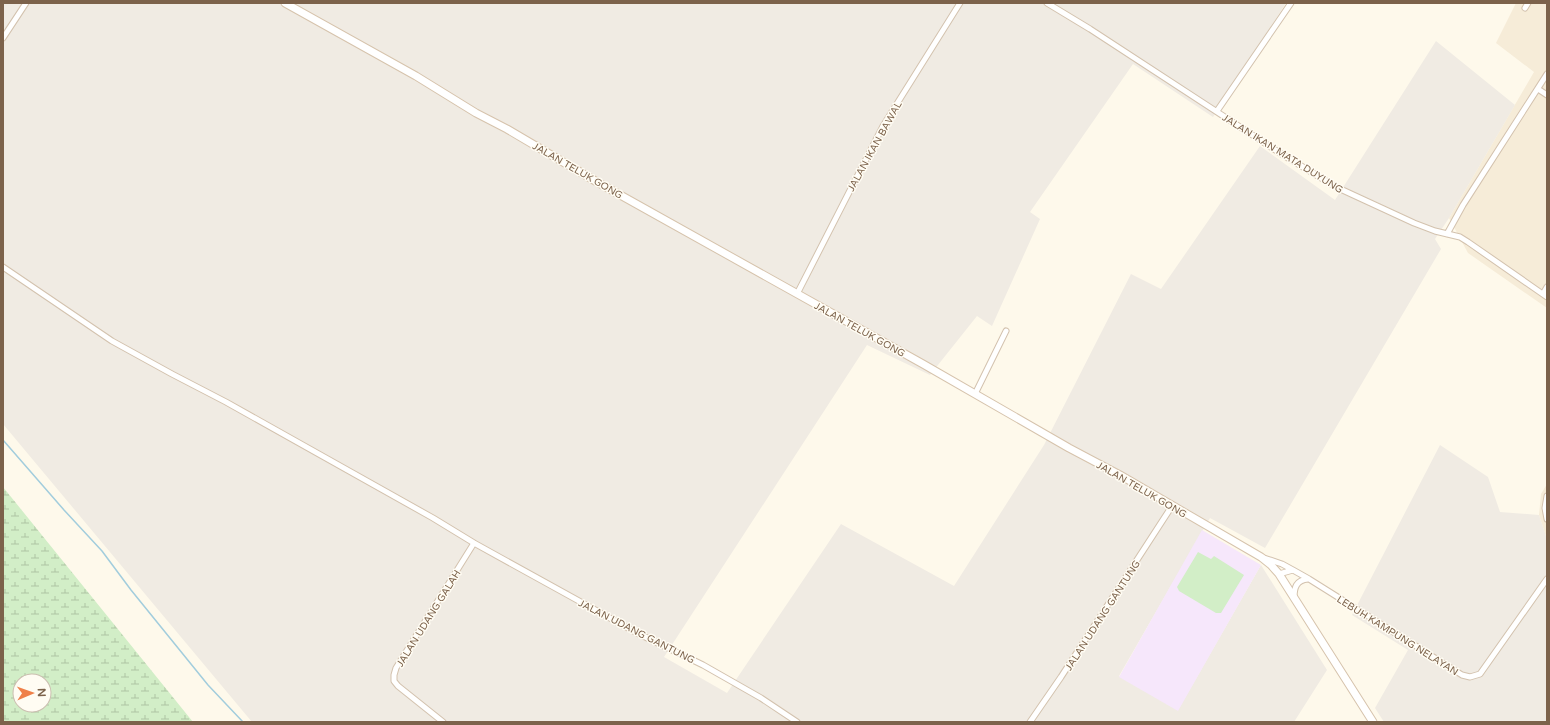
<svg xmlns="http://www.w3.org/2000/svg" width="1550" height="725" font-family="'Varela Round',sans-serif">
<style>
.residential{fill:#f6ecd8}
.industrial{fill:#f0ebe3}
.education{fill:#f6e7fb}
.green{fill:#d2eec7}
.wetland{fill:url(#wetland-marsh);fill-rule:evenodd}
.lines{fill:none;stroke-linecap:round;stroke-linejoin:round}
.stream{stroke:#a2cddd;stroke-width:1.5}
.street-casing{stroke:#d3c2ae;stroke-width:7}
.secondary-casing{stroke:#d6c3ac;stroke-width:9}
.street{stroke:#fff;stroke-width:5}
.secondary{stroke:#fff;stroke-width:7}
.labels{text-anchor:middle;stroke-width:3;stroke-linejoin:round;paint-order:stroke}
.street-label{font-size:10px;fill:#7c624b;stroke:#fffcf3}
</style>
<defs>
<pattern id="wetland-marsh" width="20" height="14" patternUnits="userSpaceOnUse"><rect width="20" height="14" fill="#d2eec7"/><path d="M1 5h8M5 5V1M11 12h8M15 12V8" fill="none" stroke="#afc4a4"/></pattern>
</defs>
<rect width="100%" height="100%" fill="#fef9eb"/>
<path class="residential" d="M1516 3H1547V308L1468 253 1449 218 1534 72 1496 43Z
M1547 484V539L1539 515 1541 494Z"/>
<path class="industrial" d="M3 3H1286L1213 117 1133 64 1030 212 1040 219 992 326 977 316 930 375 867 345 664 657 727 693 841 524 954 586 1044 445 1131 274 1161 289 1260 146 1335 200 1436 41 1515 105 1449 218 1435 239 1441 249 1265 548 1210 518 1119 676 1178 710 1261 565 1327 670 1294 722H252L3 424Z
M1440 445 1488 477 1500 512 1539 515 1547 539V722H1384L1375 708 1408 650 1352 615Z"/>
<path class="education" d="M1202 530 1261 565 1178 711 1119 677Z"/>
<path class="green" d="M1198 552 1211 559 1214 556 1244 575 1221 613H1216L1179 591 1177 587Z"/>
<path class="wetland" d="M3 487 193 722H3ZM20 681H44V705H20Z"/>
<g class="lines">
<path class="stream" d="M3 440 64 510 102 551 131 590 208 685 243 722"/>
<g class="street-casing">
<path id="street" d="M1047 3 1090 29 1283 155 1336 187 1414 223 1435 231 1460 237 1468 242 1547 297
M1525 8 1528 3
M3 38 26 3
M1538 89 1547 95
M1217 111 1291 3
M1447 234 1463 205 1547 74
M3 267 112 341 172 374 226 402 433 518 474 543 637 633 703 665 761 698 797 722
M797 294 883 126 960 3
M1543 294 1547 287
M975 394 1006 331
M1547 496 1545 508 1547 519
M1264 558 1282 564 1293 570
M1279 574 1293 570 1309 579 1462 675 1470 677 1480 674 1547 579
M1294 598C1294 588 1296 580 1308 579
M443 722 398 686 394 681V675L396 668 474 543
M1030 722 1061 677 1172 506"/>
</g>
<g class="secondary-casing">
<path id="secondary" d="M285 3 416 76 476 113 507 129 597 182 923 364 1069 448 1120 475 1261 557 1271 565 1279 574 1373 722"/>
</g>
<use href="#street" class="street"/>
<use href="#secondary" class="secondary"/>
</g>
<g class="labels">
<g class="street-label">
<text transform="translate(874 146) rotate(-61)" y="4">JALAN IKAN BAWAL</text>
<text transform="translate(1283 153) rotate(32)" y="4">JALAN IKAN MATA DUYUNG</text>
<text transform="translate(578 170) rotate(30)" y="4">JALAN TELUK GONG</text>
<text transform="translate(860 329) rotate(29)" y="4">JALAN TELUK GONG</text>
<text transform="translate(1142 489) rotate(30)" y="4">JALAN TELUK GONG</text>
<text transform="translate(1102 615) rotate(-57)" y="4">JALAN UDANG GANTUNG</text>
<text transform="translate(428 618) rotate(-58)" y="4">JALAN UDANG GALAH</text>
<text transform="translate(637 631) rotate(27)" y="4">JALAN UDANG GANTUNG</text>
<text transform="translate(1398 635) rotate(32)" y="4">LEBUH KAMPUNG NELAYAN</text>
</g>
</g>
<rect width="1550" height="725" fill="none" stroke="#7c624b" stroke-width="8"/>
<g transform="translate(32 693) rotate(88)"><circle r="19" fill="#fffcf3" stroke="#cbbeb0"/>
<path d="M0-3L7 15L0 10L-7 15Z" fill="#ef8049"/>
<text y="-6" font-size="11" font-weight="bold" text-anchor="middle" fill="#7c624b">N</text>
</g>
</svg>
